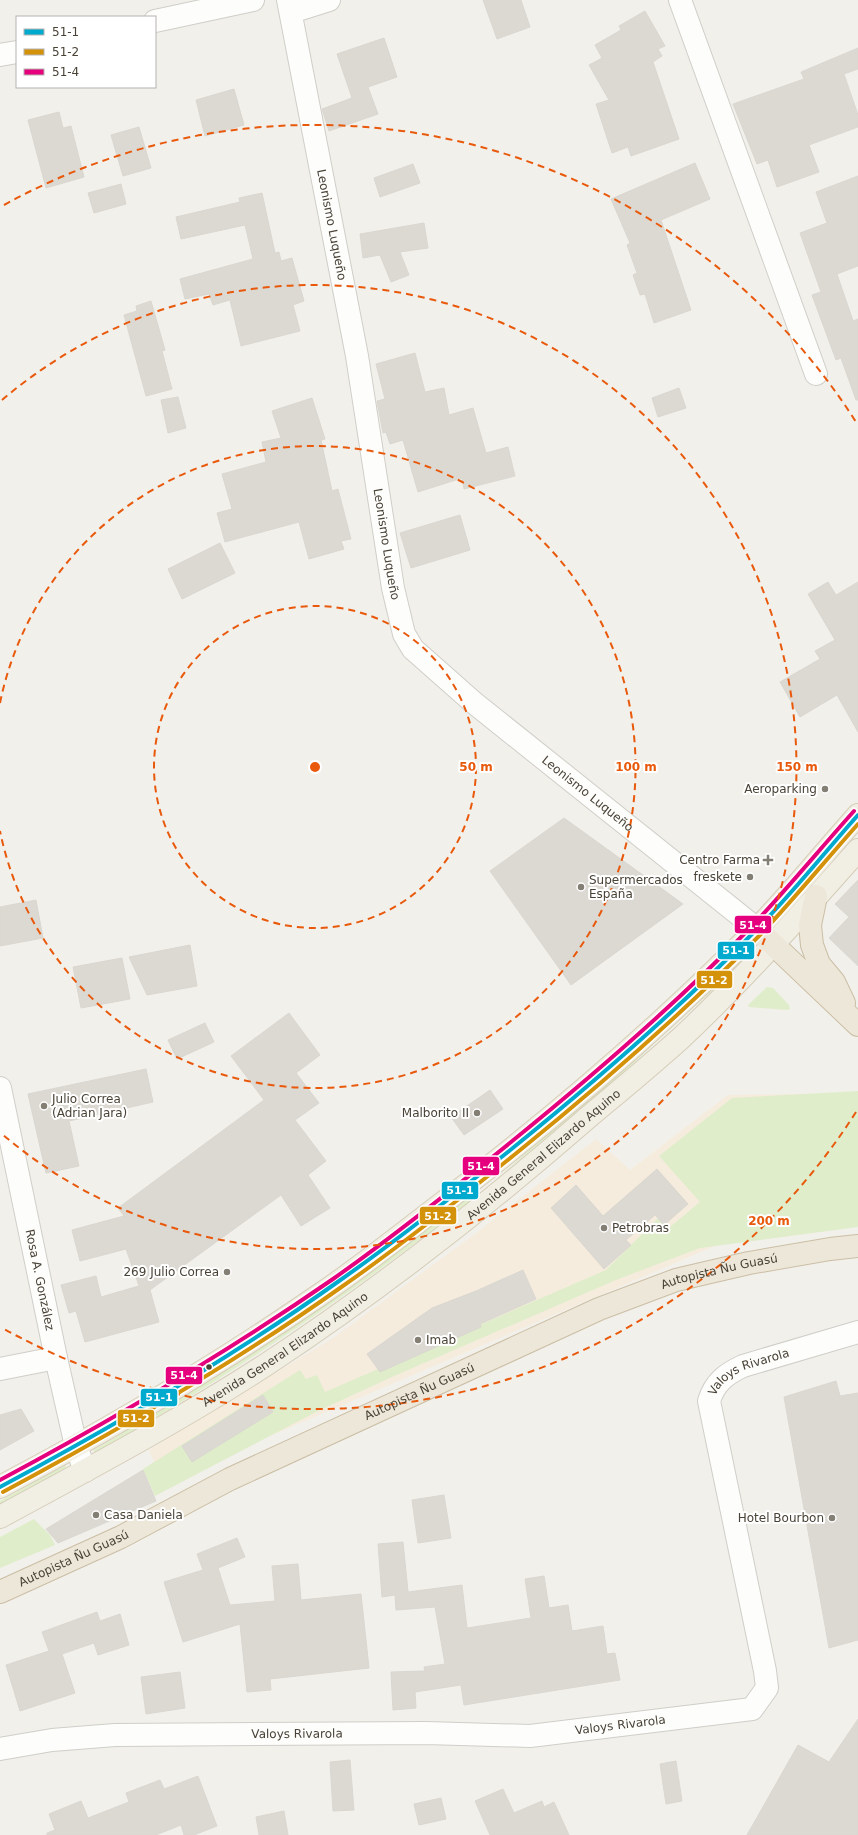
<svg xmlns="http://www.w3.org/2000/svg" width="858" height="1835" font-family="'DejaVu Sans',sans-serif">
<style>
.commercial{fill:#f5ecdd}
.green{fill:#dfedca}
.building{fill:#dcd9d3;stroke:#dad7d0}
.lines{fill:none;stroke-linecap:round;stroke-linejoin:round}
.minor-casing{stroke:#d0cec8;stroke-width:24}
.major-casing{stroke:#d5cdb7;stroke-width:24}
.highway-casing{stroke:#cbbea5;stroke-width:24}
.minor{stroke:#fdfdfc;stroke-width:22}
.major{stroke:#f1eee4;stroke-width:22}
.highway{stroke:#ede7d9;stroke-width:22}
.bus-1-casing{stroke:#fff;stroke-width:7}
.bus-2-casing{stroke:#fff;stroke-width:7}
.bus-3-casing{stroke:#fff;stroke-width:7}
.bus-1{stroke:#00a9ce;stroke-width:4}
.bus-2{stroke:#d4920b;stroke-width:4}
.bus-3{stroke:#e5007d;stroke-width:4}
.ring{fill:none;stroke:#e8590c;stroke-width:2;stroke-dasharray:7 5}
.poi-dot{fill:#847f75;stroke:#fff;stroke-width:1.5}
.bus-dot{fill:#494236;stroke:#fff;stroke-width:1.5}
.labels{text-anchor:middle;stroke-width:4;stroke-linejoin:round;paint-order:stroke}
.street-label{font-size:12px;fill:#494236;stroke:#fff}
.poi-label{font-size:12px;fill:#494236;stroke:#fff;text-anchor:end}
.centre{fill:#e8590c;stroke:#fff;stroke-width:2}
.ring-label{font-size:12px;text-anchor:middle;font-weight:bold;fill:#e8590c;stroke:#fff;stroke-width:4;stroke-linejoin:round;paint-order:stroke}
.line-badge{stroke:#fff;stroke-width:1.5}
.badge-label{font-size:11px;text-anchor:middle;font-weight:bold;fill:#fff}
</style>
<rect width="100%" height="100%" fill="#f2f0eb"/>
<path class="commercial" d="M858 1093V1185L162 1482 149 1450 333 1338 475 1234 596 1139 630 1170 728 1095Z"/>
<path class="green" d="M719 981V984L599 1095 501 1175Z
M767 987 773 988 789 1005 790 1009 787 1010 749 1007 748 1005Z
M858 1091V1227L700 1248 616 1280 394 1376 318 1411 155 1496 143 1469 300 1370 306 1379 317 1375 325 1392 606 1270 659 1217 670 1227 700 1202 659 1156 732 1098Z
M470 1197V1201C352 1294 227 1378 97 1452H94V1450L162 1410 273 1338 345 1289Z
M64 1466H66V1468L0 1505V1501Z
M34 1519 50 1535 55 1545 0 1568V1537Z"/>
<path class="building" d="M483 0H521L530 27 497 39Z
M645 11 665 46 658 49 662 56 653 62 679 139 631 156 628 147 612 153 596 104 609 100 589 65 602 58 595 45 621 30 619 26Z
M384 38 397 77 368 87 378 114 329 131 322 109 352 98 337 54Z
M858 48V69L844 74 858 115V127L809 145 819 172 777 187 768 160 757 164 733 104 804 79 801 72Z
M234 89 244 125 205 136 196 100Z
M59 112 63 128 71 126 84 177 46 188 28 120Z
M139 127 151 168 123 176 111 135Z
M695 163 710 199 661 220 691 310 654 323 645 294 640 295 633 275 637 273 627 245 630 243 611 199Z
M413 164 420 183 380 197 374 178Z
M858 176V266L837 274 853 321 858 319V400H856L841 358 836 360 812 295 821 292 800 233 827 223 816 192Z
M121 184 126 204 94 213 88 193Z
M262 193 275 253 279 252 281 261 292 258 304 301 293 305 300 331 241 346 230 300 213 305 209 294 185 299 180 279 253 259 245 225 181 239 176 217 240 202 239 198Z
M424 223 428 248 400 252 409 275 391 282 380 255 363 258 360 234Z
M151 301 165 350 162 351 172 389 146 396 124 315 137 311 136 306Z
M415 353 425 392 444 388 449 415 473 408 486 453 508 447 515 476 464 489 462 478 418 492 403 440 390 444 386 432 383 433 377 401 385 399 376 364Z
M679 388 686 408 658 417 652 398Z
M178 397 186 428 168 433 161 400Z
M312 398 325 439 321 440 332 491 338 489 351 539 341 541 344 549 309 559 299 522 225 542 217 513 232 509 222 474 266 462 262 442 281 438 272 411Z
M460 515 470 550 411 568 400 533Z
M220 543 235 573 182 599 168 569Z
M828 582 836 595 858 582V732L837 695 800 717 780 682 820 659 815 651 835 640 808 594Z
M564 818 683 904 571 985 490 871Z
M858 880V966L829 938 849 917 835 904Z
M36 900 43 938 0 946V907Z
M190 945 197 986 147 995 129 957Z
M122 958 130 999 81 1008 73 967Z
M289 1013 320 1055 296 1073 319 1103 295 1120 326 1161 308 1175 330 1208 301 1226 281 1195 150 1290 159 1322 85 1342 76 1311 69 1313 61 1285 96 1276 101 1297 139 1286 126 1249 80 1261 72 1230 124 1216 118 1208 264 1100 231 1056Z
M205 1023 214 1042 177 1059 168 1040Z
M146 1069 153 1102 69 1121 79 1166 46 1173 28 1094Z
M490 1090 503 1109 464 1135 451 1117Z
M657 1169 688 1204 664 1225 655 1215 626 1240 631 1245 604 1269 551 1208 576 1185 603 1216Z
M523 1270 536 1299 480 1324 481 1327 380 1372 367 1354 432 1308 476 1291Z
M836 1381 840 1396 858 1393V1640L829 1648 784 1397Z
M263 1395 273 1412 192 1462 182 1446Z
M21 1409 34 1431 0 1450V1415Z
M143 1470 156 1501 58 1543 46 1529Z
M444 1495 451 1538 418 1543 412 1500Z
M237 1538 245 1557 218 1568 230 1605 275 1601 272 1566 298 1564 301 1600 361 1594 369 1668 270 1679 271 1690 247 1692 240 1624 183 1642 164 1582 203 1570 197 1554Z
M403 1542 408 1592 462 1585 467 1628 531 1618 525 1579 544 1576 549 1608 568 1605 572 1631 603 1626 607 1654 615 1653 620 1680 464 1705 461 1685 415 1692 416 1708 393 1710 391 1672 425 1671 424 1667 445 1664 435 1607 396 1610 395 1595 382 1597 378 1544Z
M97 1612 100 1621 120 1614 129 1645 98 1655 94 1643 62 1654 75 1693 20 1711 6 1665 49 1651 42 1632Z
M180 1672 185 1708 146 1714 141 1677Z
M858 1719V1835H747L798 1745 829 1762Z
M350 1760 354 1810 333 1811 330 1762Z
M676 1761 682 1801 666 1804 660 1764Z
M198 1776 217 1826 194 1835H184L181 1825 156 1835H47V1833L55 1830 49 1814 81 1801 88 1818 129 1802 126 1793 160 1780 164 1789Z
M503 1789 514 1813 542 1801 544 1807 554 1802 569 1835H490L475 1801Z
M441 1798 446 1819 419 1825 414 1804Z
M284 1811 288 1835H259L256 1817Z"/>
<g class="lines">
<g class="minor-casing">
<g id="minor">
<path id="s1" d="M288 0 357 356 393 588 404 634 413 649 473 702 757 929"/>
<path d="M680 0 816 374"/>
<path d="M291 12 329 0"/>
<path d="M155 21 253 0"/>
<path d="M0 55 17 52"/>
<path id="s2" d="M0 1088 56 1358 76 1446 85 1471"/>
<path d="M0 1369 56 1358"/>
<path id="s3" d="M0 1749 52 1740 115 1735 426 1733 530 1736 752 1709 767 1688 765 1671 709 1401C715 1382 726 1374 743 1366L858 1332"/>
</g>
</g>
<g class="major-casing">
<g id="major">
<path d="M0 1487C110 1429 218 1365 321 1294 368 1262 412 1226 457 1192 562 1111 662 1025 755 931 791 894 824 853 858 815"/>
<path id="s4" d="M0 1517C90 1468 181 1420 267 1364 379 1290 484 1208 585 1120 617 1093 650 1066 681 1038 744 979 801 914 858 850"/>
</g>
</g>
<g class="highway-casing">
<g id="highway">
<path d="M816 896 810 925 812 945 819 964 834 982 844 1003"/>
<path d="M757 929 858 1025"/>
<path id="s5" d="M0 1592 121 1537 230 1479 599 1309 676 1280 710 1272 749 1263 830 1249 858 1246"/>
</g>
</g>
<use href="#minor" class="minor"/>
<use href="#major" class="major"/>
<use href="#highway" class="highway"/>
<g class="bus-1-casing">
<path id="bus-1" d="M0 1487C116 1425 231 1358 339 1281 399 1239 457 1193 514 1147 598 1079 680 1008 756 930 792 894 824 853 858 815"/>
</g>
<g class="bus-2-casing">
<path id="bus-2" d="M3 1492C119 1430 233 1364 340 1288 402 1245 461 1198 519 1151 603 1083 684 1012 760 935 794 899 825 861 858 824"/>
</g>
<g class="bus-3-casing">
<path id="bus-3" d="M0 1480C114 1419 226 1353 333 1279 394 1236 453 1189 511 1142 595 1074 677 1003 752 926 787 889 820 849 854 811"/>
</g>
<use href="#bus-1" class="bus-1"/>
<use href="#bus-2" class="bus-2"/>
<use href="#bus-3" class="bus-3"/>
</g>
<g class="ring">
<circle cx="315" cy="767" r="161"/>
<path d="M0 703A321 321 0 1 1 0 831"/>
<path d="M2 400A482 482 0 1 1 2 1134"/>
<path d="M856 1112A642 642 0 0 1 4 1329M4 205A642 642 0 0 1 856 422"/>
</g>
<g class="poi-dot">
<circle cx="825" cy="789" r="4"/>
<path d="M766 854h4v4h4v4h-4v4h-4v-4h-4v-4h4z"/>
<circle cx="750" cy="877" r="4"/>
<circle cx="581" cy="887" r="4"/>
<circle cx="44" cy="1106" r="4"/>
<circle cx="477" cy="1113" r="4"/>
<circle cx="604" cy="1228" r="4"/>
<circle cx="227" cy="1272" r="4"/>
<circle cx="418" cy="1340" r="4"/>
<circle cx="96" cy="1515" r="4"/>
<circle cx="832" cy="1518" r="4"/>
</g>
<circle class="bus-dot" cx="209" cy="1367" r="3.5"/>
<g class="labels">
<g class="street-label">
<text dy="4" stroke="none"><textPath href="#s1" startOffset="229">Leonismo Luqueño</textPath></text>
<text dy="4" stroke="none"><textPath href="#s1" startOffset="553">Leonismo Luqueño</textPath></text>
<text dy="4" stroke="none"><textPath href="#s1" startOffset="889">Leonismo Luqueño</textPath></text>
<text dy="4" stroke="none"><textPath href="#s4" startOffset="655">Avenida General Elizardo Aquino</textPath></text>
<text dy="4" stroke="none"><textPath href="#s5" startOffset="789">Autopista Ñu Guasú</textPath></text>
<text dy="4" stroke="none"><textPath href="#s2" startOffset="196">Rosa A. González</textPath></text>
<text dy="4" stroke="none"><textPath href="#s4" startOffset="331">Avenida General Elizardo Aquino</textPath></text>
<text dy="4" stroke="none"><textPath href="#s3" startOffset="1126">Valoys Rivarola</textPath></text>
<text dy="4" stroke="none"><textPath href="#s5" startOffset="465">Autopista Ñu Guasú</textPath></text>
<text dy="4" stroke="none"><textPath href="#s5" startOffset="81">Autopista Ñu Guasú</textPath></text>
<text dy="4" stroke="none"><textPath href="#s3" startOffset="622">Valoys Rivarola</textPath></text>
<text dy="4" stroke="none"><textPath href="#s3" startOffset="298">Valoys Rivarola</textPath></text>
</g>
<g class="poi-label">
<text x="817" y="793">Aeroparking</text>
<text x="760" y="864">Centro Farma</text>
<text x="742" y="881">freskete</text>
<text x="589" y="884" text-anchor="start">Supermercados<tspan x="589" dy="14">España</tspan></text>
<text x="52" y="1103" text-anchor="start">Julio Correa<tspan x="52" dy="14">(Adrian Jara)</tspan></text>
<text x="469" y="1117">Malborito II</text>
<text x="612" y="1232" text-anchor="start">Petrobras</text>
<text x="219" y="1276">269 Julio Correa</text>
<text x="426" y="1344" text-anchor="start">Imab</text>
<text x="104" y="1519" text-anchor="start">Casa Daniela</text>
<text x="824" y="1522">Hotel Bourbon</text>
</g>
</g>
<circle cx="315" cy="767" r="6" class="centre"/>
<g class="ring-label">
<text x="476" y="771">50 m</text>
<text x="636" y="771">100 m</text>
<text x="797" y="771">150 m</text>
<text x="769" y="1225">200 m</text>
</g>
<g class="line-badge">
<rect x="734" y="915" width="38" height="19" rx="4" fill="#e5007d"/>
<rect x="717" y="941" width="38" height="19" rx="4" fill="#00a9ce"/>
<rect x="696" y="970" width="37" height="19" rx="4" fill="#d4920b"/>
<rect x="462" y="1156" width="38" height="20" rx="4" fill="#e5007d"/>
<rect x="441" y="1181" width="38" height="19" rx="4" fill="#00a9ce"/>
<rect x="419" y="1206" width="38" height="19" rx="4" fill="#d4920b"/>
<rect x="165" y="1366" width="38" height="19" rx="4" fill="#e5007d"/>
<rect x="140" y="1388" width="38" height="19" rx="4" fill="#00a9ce"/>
<rect x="117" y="1409" width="38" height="19" rx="4" fill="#d4920b"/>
</g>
<g class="badge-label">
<text x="753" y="929">51-4</text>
<text x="736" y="954">51-1</text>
<text x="714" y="984">51-2</text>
<text x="481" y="1170">51-4</text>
<text x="460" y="1194">51-1</text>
<text x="438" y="1220">51-2</text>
<text x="184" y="1379">51-4</text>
<text x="159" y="1401">51-1</text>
<text x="136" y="1422">51-2</text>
</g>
<rect x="16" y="16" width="140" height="72" fill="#ffffff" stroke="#b6b3af"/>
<rect x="24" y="29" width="20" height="6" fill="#00a9ce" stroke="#b6b3af"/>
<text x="52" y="36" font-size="12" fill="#494236">51-1</text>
<rect x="24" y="49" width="20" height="6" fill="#d4920b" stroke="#b6b3af"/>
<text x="52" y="56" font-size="12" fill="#494236">51-2</text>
<rect x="24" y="69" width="20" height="6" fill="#e5007d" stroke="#b6b3af"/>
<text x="52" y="76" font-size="12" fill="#494236">51-4</text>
</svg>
